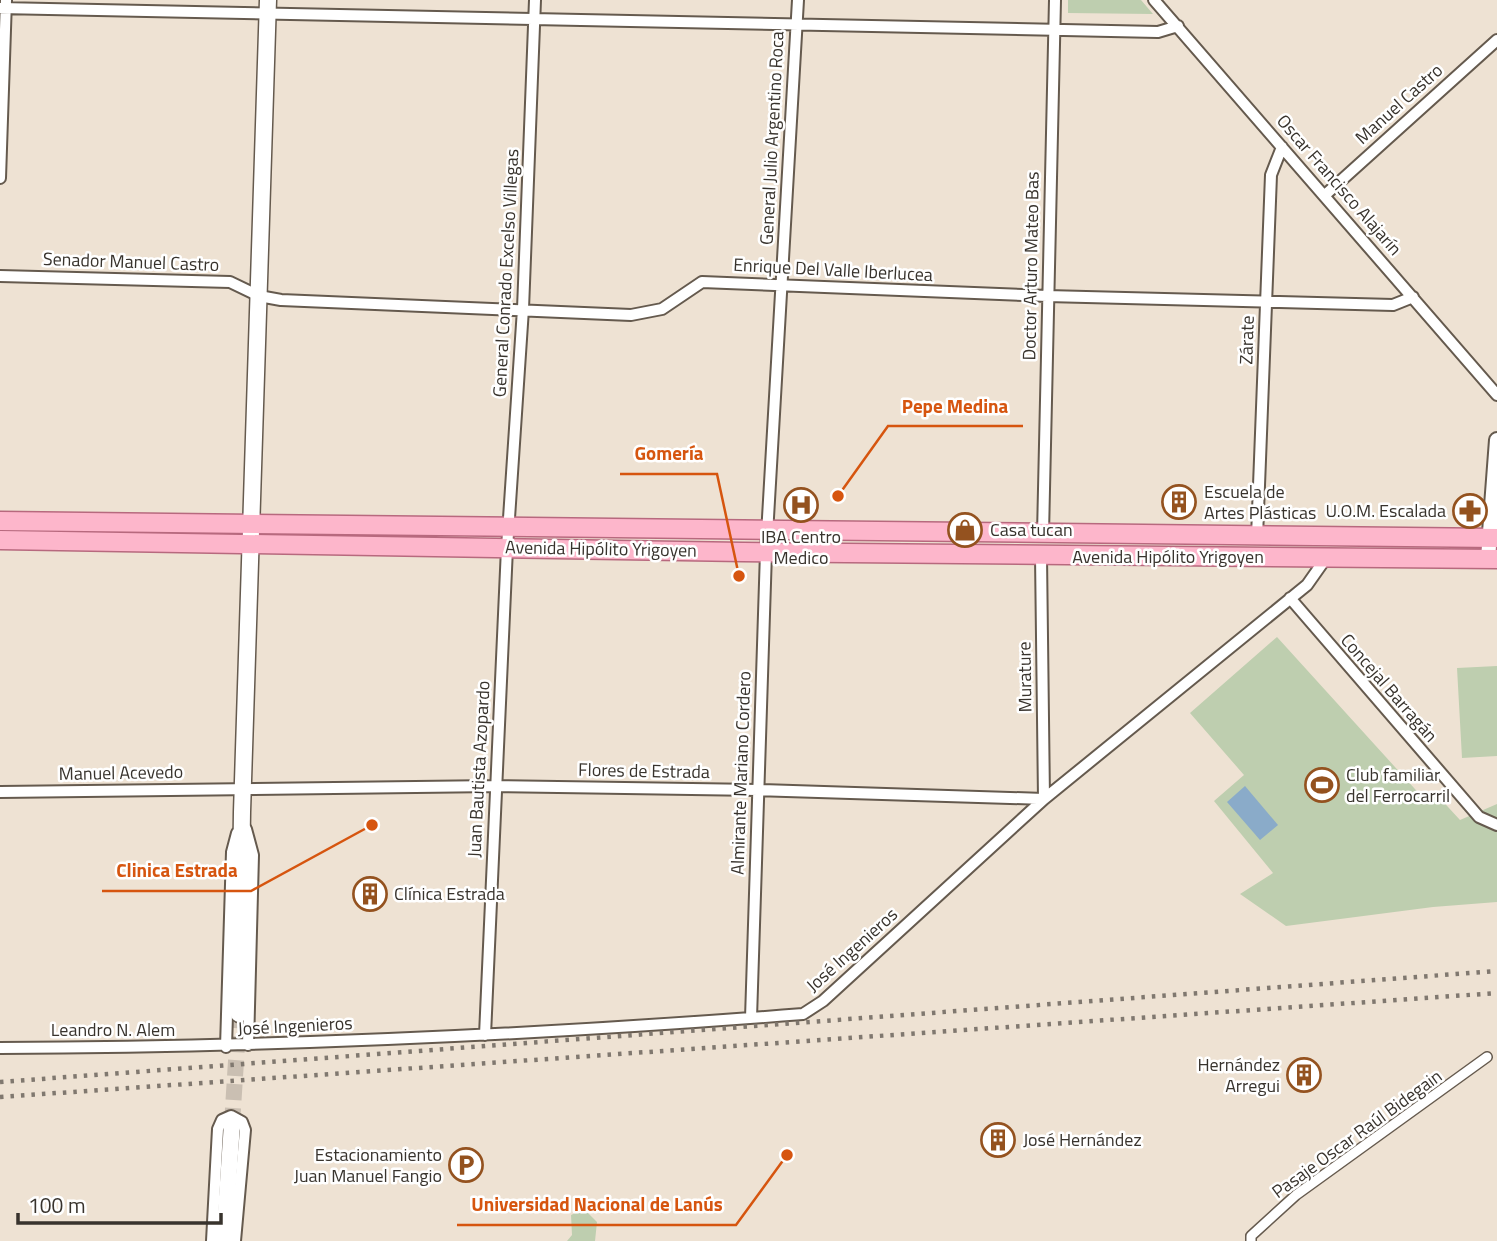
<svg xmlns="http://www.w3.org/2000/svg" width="1497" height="1241" font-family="'Titillium Web',sans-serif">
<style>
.green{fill:#beceaf}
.water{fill:#8aabc9}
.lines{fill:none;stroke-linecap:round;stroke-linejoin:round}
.secondary-tunnel{stroke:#cabfb2;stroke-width:16;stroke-dasharray:16 8;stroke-linecap:butt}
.pedestrian-casing{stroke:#655a4e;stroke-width:12}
.minor-casing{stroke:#655a4e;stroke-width:14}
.tertiary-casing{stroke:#655a4e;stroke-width:18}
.secondary-casing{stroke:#655a4e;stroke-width:19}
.primary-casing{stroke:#b7697e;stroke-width:21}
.pedestrian{stroke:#fff;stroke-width:9}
.minor{stroke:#fff;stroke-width:10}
.tertiary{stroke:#fff;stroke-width:14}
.secondary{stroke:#fff;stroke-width:16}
.primary{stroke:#fdb6cb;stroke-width:18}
.rail{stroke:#80786f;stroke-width:4.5;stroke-dasharray:3.5 7;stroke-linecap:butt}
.labels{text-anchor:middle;stroke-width:5;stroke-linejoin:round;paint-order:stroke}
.street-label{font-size:18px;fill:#38332d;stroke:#fff}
.poi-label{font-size:18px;fill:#38332d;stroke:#fff;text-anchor:start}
.leader{fill:none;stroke:#d6550f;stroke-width:2.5}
.callout-dot{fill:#d6550f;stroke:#fff;stroke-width:2.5}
.callout-label{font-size:19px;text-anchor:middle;font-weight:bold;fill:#d6550f;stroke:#fff;stroke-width:5;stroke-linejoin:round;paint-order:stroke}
</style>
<rect width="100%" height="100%" fill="#eee2d3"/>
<path class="green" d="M1068 0H1141L1153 14 1068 13Z
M1277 637 1424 799 1437 795 1460 820 1497 804V902L1433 907 1286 926 1240 894 1273 873 1214 801 1244 775 1190 713Z
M1497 666V756L1462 758 1457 668Z
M584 1209 597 1222 595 1241H567L572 1235 571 1215Z"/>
<path class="water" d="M1245 786 1278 825 1260 840 1227 802Z"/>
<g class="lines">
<path class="secondary-tunnel" d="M232 1124 239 1014"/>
<g class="pedestrian-casing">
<path id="pedestrian" d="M1251 1241V1236L1296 1195 1487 1057"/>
</g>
<g class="minor-casing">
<path id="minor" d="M1154 0 1497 395
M0 8 1158 32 1178 26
M0 178 6 0
M1325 195 1497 40
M0 276 230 282 259 296 281 300 631 315 662 309 702 282 1047 296 1393 305 1413 297
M1043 534 1055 0
M1257 537 1271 175 1282 147
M1041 556 1044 799
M1290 598 1479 817 1497 825
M0 792 496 786 758 790 1044 799
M246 829 253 855 248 1045
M751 1018 766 552 798 0
M485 1035 507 548 523 309 535 0
M226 1047 232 852 237 833
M0 1048C268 1047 536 1035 803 1014L823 1001 1044 799 1307 585 1326 558
M212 1241 218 1129 222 1120 231 1116 242 1122 245 1130 235 1241"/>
</g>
<g class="tertiary-casing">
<path id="tertiary" d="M1488 559 1497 440"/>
</g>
<g class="secondary-casing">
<path id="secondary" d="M239 1014 242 812 268 0
M224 1241 232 1124"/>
</g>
<g class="primary-casing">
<path id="primary" d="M0 521 1497 538
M0 540 743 552 1497 559"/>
</g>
<use href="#pedestrian" class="pedestrian"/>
<use href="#minor" class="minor"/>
<use href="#tertiary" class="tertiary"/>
<use href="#secondary" class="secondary"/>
<use href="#primary" class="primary"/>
<path class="rail" d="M0 1082 1497 971
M0 1097 1497 993"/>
</g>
<defs>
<g id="building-ring" transform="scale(1.75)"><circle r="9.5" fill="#fff" stroke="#94521f" stroke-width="1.5"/><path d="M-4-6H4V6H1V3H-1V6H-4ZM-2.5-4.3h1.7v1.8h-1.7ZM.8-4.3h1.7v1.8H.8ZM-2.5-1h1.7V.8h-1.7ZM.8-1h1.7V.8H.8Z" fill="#94521f"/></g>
<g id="hospital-ring" transform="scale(1.75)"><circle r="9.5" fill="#fff" stroke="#94521f" stroke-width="1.5"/><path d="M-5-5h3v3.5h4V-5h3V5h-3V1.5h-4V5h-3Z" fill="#94521f"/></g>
<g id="pharmacy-ring" transform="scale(1.75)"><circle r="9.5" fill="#fff" stroke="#94521f" stroke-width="1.5"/><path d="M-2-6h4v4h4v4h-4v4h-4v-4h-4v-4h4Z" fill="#94521f"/></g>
<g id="shop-ring" transform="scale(1.75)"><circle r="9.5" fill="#fff" stroke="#94521f" stroke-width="1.5"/><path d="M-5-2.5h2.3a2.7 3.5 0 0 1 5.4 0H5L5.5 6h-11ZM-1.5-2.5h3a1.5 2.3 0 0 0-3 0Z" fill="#94521f"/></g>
<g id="stadium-ring" transform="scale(1.75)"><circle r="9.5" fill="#fff" stroke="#94521f" stroke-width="1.5"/><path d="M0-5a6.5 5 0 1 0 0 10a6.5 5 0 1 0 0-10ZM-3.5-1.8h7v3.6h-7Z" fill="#94521f"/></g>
<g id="parking-ring" transform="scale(1.75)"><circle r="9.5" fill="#fff" stroke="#94521f" stroke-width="1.5"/><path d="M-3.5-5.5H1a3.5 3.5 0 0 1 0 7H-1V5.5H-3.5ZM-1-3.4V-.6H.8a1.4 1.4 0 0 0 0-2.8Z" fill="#94521f"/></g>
</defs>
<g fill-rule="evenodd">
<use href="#building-ring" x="1179" y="502"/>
<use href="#hospital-ring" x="801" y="505"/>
<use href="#pharmacy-ring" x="1470" y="511"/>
<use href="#shop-ring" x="965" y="530"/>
<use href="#stadium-ring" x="1322" y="785"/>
<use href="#building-ring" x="370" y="894"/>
<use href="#building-ring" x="1304" y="1075"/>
<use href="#building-ring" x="998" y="1140"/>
<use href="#parking-ring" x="466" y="1165"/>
</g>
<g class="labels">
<g class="street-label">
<text transform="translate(1399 104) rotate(-42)" y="6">Manuel Castro</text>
<text transform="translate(772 138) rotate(-87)" y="6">General Julio Argentino Roca</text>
<text transform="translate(1339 185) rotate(49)" y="6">Oscar Francisco Alajarín</text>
<text transform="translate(131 262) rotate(2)" y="6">Senador Manuel Castro</text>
<text transform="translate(1031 266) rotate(-89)" y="6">Doctor Arturo Mateo Bas</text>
<text transform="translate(833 270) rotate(3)" y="6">Enrique Del Valle Iberlucea</text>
<text transform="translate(506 273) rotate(-87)" y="6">General Conrado Excelso Villegas</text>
<text transform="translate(1247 340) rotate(-88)" y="6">Zárate</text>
<text transform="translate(601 549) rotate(1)" y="6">Avenida Hipólito Yrigoyen</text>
<text x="1168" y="563">Avenida Hipólito Yrigoyen</text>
<text transform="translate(1025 677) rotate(-91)" y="6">Murature</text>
<text transform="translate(1389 688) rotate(49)" y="6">Concejal Barragán</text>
<text transform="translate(479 769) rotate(-87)" y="6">Juan Bautista Azopardo</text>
<text transform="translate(644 771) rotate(1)" y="6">Flores de Estrada</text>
<text transform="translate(121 773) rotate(-1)" y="6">Manuel Acevedo</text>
<text transform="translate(741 773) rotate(-88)" y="6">Almirante Mariano Cordero</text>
<text transform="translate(852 950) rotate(-42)" y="6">José Ingenieros</text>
<text transform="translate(295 1026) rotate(-3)" y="6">José Ingenieros</text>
<text x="113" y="1036">Leandro N. Alem</text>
<text transform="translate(1357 1134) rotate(-36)" y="6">Pasaje Oscar Raúl Bidegain</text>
</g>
<g class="poi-label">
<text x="1204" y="498">Escuela de<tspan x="1204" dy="21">Artes Plásticas</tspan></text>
<text x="1446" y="517" text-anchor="end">U.O.M. Escalada</text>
<text x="990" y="536">Casa tucan</text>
<text x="801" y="543" text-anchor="middle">IBA Centro<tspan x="801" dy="21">Medico</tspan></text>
<text x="1346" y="781">Club familiar<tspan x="1346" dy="21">del Ferrocarril</tspan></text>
<text x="394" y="900">Clínica Estrada</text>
<text x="1280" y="1071" text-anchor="end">Hernández<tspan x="1280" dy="21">Arregui</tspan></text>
<text x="1023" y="1146">José Hernández</text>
<text x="442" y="1161" text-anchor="end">Estacionamiento<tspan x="442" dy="21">Juan Manuel Fangio</tspan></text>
</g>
</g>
<path class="leader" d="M838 496L888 426H1023M739 576L717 474H620M372 825L251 891H102M787 1155L736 1225H457"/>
<g class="callout-dot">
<circle cx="838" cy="496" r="7"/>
<circle cx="739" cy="576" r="7"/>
<circle cx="372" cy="825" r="7"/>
<circle cx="787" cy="1155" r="7"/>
</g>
<g class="callout-label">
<text x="955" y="413">Pepe Medina</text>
<text x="669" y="460">Gomería</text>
<text x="177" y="877">Clinica Estrada</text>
<text x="597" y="1211">Universidad Nacional de Lanús</text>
</g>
<path d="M18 1213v10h203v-10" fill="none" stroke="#38332d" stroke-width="3.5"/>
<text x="28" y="1213" font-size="21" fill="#38332d" stroke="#ffffff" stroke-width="5" paint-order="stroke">100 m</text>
</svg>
